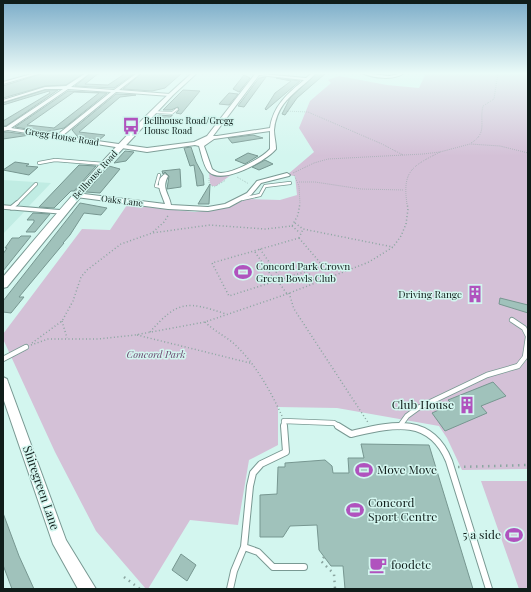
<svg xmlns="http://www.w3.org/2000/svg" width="531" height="592" font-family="'Playfair Display',serif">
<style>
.built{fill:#c0ece3}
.green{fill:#d4c1d7}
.building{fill:#a0c2bb;stroke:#779791;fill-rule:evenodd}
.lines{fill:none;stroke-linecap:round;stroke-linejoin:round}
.service-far4-casing{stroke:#799993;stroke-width:3}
.service-far3-casing{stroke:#799993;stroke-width:4}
.service-far2-casing{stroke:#799993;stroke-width:5.5}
.service-far1-casing{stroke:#799993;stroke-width:6}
.service-casing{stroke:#799993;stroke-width:8}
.minor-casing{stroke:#799993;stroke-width:2}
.tertiary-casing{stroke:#799993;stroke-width:2}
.secondary-casing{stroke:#799993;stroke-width:2}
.path-far2{stroke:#8ba6a1;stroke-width:1;stroke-dasharray:0.5 1.5;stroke-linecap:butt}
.path-far1{stroke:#8ba6a1;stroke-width:1.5;stroke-dasharray:1 2.5;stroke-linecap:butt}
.path{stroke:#8ba6a1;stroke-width:2.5;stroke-dasharray:1.5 4.5;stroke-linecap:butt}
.service-far4{stroke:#fff;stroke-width:2}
.service-far3{stroke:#fff;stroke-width:2.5}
.service-far2{stroke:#fff;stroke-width:3.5}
.service-far1{stroke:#fff;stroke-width:4.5}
.service{stroke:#fff;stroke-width:6}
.minor{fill:#fff;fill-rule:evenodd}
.tertiary{fill:#fff;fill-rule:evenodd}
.secondary{fill:#fff;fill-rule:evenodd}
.labels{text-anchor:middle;stroke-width:3;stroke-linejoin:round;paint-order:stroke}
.far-poi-label{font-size:9px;fill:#101d1a;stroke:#d3f6ef;text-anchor:start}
.far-street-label{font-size:9px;fill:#101d1a;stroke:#d3f6ef}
.poi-label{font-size:10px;fill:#101d1a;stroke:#d3f6ef;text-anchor:start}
.park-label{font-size:10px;font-style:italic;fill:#6c4971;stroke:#d3f6ef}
.near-poi-label{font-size:12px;fill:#101d1a;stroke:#d3f6ef;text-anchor:start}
.near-street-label{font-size:12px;fill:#101d1a;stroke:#d3f6ef}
</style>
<rect width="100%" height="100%" fill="#d3f6ef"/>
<path class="built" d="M3 180 51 183 29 206 60 208 55 214 24 212 3 234Z"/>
<path class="green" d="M426 73H528V469L462 470 447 438 439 426 337 408 278 407V445L249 460 238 525 190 520 148 589H146L96 531 55 452 3 339V334L82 229 110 230 127 205 195 212 224 208 247 199 280 200 297 195 295 176 287 175 314 152 299 128 310 101 331 83 328 80 339 76 387 85 419 88Z
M209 172 213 175H231L216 186H212L210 183Z
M481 481H528V589H519Z"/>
<path class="building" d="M42 73H84L66 85 45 86 3 98V86L41 74Z
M91 73H99L85 84 108 85 123 75V73H135L114 88 75 86Z
M142 73H182L165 88 152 91 123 89Z
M317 73H326L297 98 285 115 282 114 290 98Z
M244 75 250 78 239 92 233 89Z
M266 77 244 107 238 106 259 78Z
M276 78 300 81 266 110 265 109 275 93 291 81Z
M45 90H58L6 126H3V121L50 93 49 91 3 105V103Z
M183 90 200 91 181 114 176 113 179 110 178 107 171 110H163Z
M68 91 107 93 64 128 45 132 15 127ZM74 92 99 93 54 128 27 125Z
M229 93 238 94 229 105 219 104Z
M116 94 136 95 120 97 79 132 105 135 99 140 78 137 72 130Z
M159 115 172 116V115L166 122 156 121V117Z
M3 132H8L30 135 3 139Z
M253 135 263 138 232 143 228 138Z
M191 147 196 162 203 175 204 185 197 186 194 165 190 166 184 148Z
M125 151 134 152 126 161 114 163Z
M248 153 258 156 245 164 235 160Z
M265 160 273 164 259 170 252 167Z
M15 162 29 164 26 166 38 167 29 175 3 170Z
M79 165 96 166 74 191H71L54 208 39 207Z
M109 166 120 169 100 193 86 192Z
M180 169 181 187 167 189 169 176 165 172 163 174 162 171Z
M210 184 209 204H198Z
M80 203 107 208 101 215 84 213 70 235 63 243H64L19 297H24L11 313 3 312V301Z
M33 213 50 214 35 232H26L34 222V220H27Z
M21 236H31L3 271V254L7 248H5L12 238H19Z
M500 298 528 305V313L499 304Z
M493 382 506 396 481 406 487 413 445 431 432 413 452 404 448 400Z
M361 444 429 445 473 589H345L343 566H331L319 550 317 525 290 526 283 537H260V495L277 494 278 467H285V463L325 460 332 466 333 473H349L348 458H364Z
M3 513 19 556 34 589H12L3 565Z
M181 554 196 565 187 581 172 570Z"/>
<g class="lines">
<g class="service-far4-casing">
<path id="service-far4" d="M154 112 172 113 177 109"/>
</g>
<g class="service-far3-casing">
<path id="service-far3" d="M39 163 55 160 104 164
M159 175 156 186 161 187
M242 199 260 195 265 186 290 183
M16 204 36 184"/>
</g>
<g class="service-far2-casing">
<path id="service-far2" d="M3 207 62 212
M11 208 17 203"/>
</g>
<g class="service-far1-casing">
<path id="service-far1" d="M512 320 524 328 528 336
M3 359 26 347
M284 427V421L334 423 340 427
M388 427H410
M399 427 407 416 418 408 487 375 518 366 525 357 528 337"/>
</g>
<g class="service-casing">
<path id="service" d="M338 426 351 434C391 425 430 414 449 461L489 589
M244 547 258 552 273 567H304
M230 589 234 571 244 547 250 486 253 473 261 464 286 452 284 426"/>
</g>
<g class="minor-casing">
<path id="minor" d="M86 73H90L71 87 114 90 137 73H141L119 90 170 94 172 95 170 96 116 92 62 136 147 148 194 142 207 136 255 74 252 73 306 78 312 73H316C298 92 277 100 274 130 274 136 276 143 276 149 266 161 223 185 209 172 204 168 201 152 199 146L195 145 147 152 8 130 3 131V127H6L63 89H45L3 102V100L45 87 66 86ZM259 75 304 80C288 93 273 106 270 128L217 136H213ZM68 89 111 92 57 135 11 128ZM270 131V149C262 158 234 173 221 173 218 173 215 171 212 169L204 146 214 139Z
M362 73 389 76 404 73C394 81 373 78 362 73Z
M287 173 290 175 289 176 261 183 251 195 229 207 208 211 168 209 76 197 73 195 76 193 165 204C162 194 153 181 165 174L168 176C161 189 169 193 171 205L208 207 225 204 247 193 257 181Z"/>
</g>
<g class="tertiary-casing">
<path id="tertiary" d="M35 73H41L3 84V82Z
M3 377 7 379 8 382 66 540 96 589H78L53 544 3 398Z"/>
</g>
<g class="secondary-casing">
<path id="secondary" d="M192 73H197L173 95 100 173 7 287 3 288V277C63 206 122 134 192 73Z"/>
</g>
<path class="path-far2" d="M284 111 308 112 382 144 403 155
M471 143C488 133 479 122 483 106L494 99 498 73
M293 173 314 163 328 159 423 154 440 152 470 144 500 146 528 153
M294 175 299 186 300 204
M237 177 249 184
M209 178V184L214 187 226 180
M299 182H315L361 189 404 190
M407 204C402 170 413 166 440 152"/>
<path class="path-far1" d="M295 223 303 229 393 247
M292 226 300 233
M153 232 164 222 169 214
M299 238 323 266 229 296 212 263Z
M299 238 303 229
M260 249 281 279
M255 252 275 281
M307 271 316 282
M278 281 287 294
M289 293 294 309 369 424
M62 321 67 338
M205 322C213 330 223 335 232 342 254 361 270 390 282 416
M150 332C178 300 187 301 226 314
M137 335 250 363
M32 343 62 321 73 301 81 277 87 270 121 244 152 233 210 225 265 229 292 226 298 215 300 203
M31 345 48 339H98L135 335 205 322 287 294 369 262 393 247 401 236 406 224 408 209 407 203"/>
<path class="path" d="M458 467 528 465
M324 557 321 561 334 574 335 589
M124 577 140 589"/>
<use href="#service-far4" class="service-far4"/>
<use href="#service-far3" class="service-far3"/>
<use href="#service-far2" class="service-far2"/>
<use href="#service-far1" class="service-far1"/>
<use href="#service" class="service"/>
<use href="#minor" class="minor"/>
<use href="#tertiary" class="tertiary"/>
<use href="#secondary" class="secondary"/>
</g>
<linearGradient id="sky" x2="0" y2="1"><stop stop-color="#7bacc8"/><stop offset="0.47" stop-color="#ebfbf8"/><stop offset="1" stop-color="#ebfbf8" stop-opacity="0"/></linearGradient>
<rect width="531" height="156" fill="url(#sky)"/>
<defs>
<g id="bus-bare" transform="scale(1.38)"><path d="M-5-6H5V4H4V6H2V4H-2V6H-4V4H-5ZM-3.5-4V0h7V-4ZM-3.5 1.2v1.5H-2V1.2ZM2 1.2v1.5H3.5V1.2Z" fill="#b053be" stroke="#d3f6ef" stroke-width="2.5" paint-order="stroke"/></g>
<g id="stadium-bare" transform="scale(1.38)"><path d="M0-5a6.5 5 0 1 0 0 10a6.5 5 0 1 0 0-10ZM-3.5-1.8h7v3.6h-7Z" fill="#b053be" stroke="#d3f6ef" stroke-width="2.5" paint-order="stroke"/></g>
<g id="building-bare" transform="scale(1.38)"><path d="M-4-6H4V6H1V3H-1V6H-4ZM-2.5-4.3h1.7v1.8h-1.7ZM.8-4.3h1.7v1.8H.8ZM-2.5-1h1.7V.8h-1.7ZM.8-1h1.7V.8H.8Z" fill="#b053be" stroke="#d3f6ef" stroke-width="2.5" paint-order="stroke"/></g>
<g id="cafe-bare" transform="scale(1.38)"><path d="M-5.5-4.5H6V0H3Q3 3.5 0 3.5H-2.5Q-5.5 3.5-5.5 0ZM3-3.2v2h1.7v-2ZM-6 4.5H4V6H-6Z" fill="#b053be" stroke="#d3f6ef" stroke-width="2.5" paint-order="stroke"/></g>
</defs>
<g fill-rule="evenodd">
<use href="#bus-bare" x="131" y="126"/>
<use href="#stadium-bare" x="243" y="272"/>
<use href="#building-bare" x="475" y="294"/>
<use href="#building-bare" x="467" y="405"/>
<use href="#stadium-bare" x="364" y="470"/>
<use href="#stadium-bare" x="355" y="510"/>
<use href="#stadium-bare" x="514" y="535"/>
<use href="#cafe-bare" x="378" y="565"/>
</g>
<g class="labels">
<g class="far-poi-label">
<text x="144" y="124">Bellhouse Road/Gregg<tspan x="144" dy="10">House Road</tspan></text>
</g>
<g class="far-street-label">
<text transform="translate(62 137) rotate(9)" y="3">Gregg House Road</text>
<text transform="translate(95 175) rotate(-48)" y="3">Bellhouse Road</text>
<text transform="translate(122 201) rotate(7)" y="3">Oaks Lane</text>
</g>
<g class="poi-label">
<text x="256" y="270">Concord Park Crown<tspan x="256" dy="12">Green Bowls Club</tspan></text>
<text x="462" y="298" text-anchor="end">Driving Range</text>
</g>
<g class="park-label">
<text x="156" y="358">Concord Park</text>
</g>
<g class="near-poi-label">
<text x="454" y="409" text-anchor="end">Club House</text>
<text x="377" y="474">Move Move</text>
<text x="368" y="507">Concord<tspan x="368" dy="14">Sport Centre</tspan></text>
<text x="501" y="539" text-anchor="end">5 a side</text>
<text x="391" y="569">foodetc</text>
</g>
<g class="near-street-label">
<text transform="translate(41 488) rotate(71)" y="4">Shiregreen Lane</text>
</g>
</g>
<rect width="531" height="592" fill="none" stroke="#101d1a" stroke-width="8"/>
</svg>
